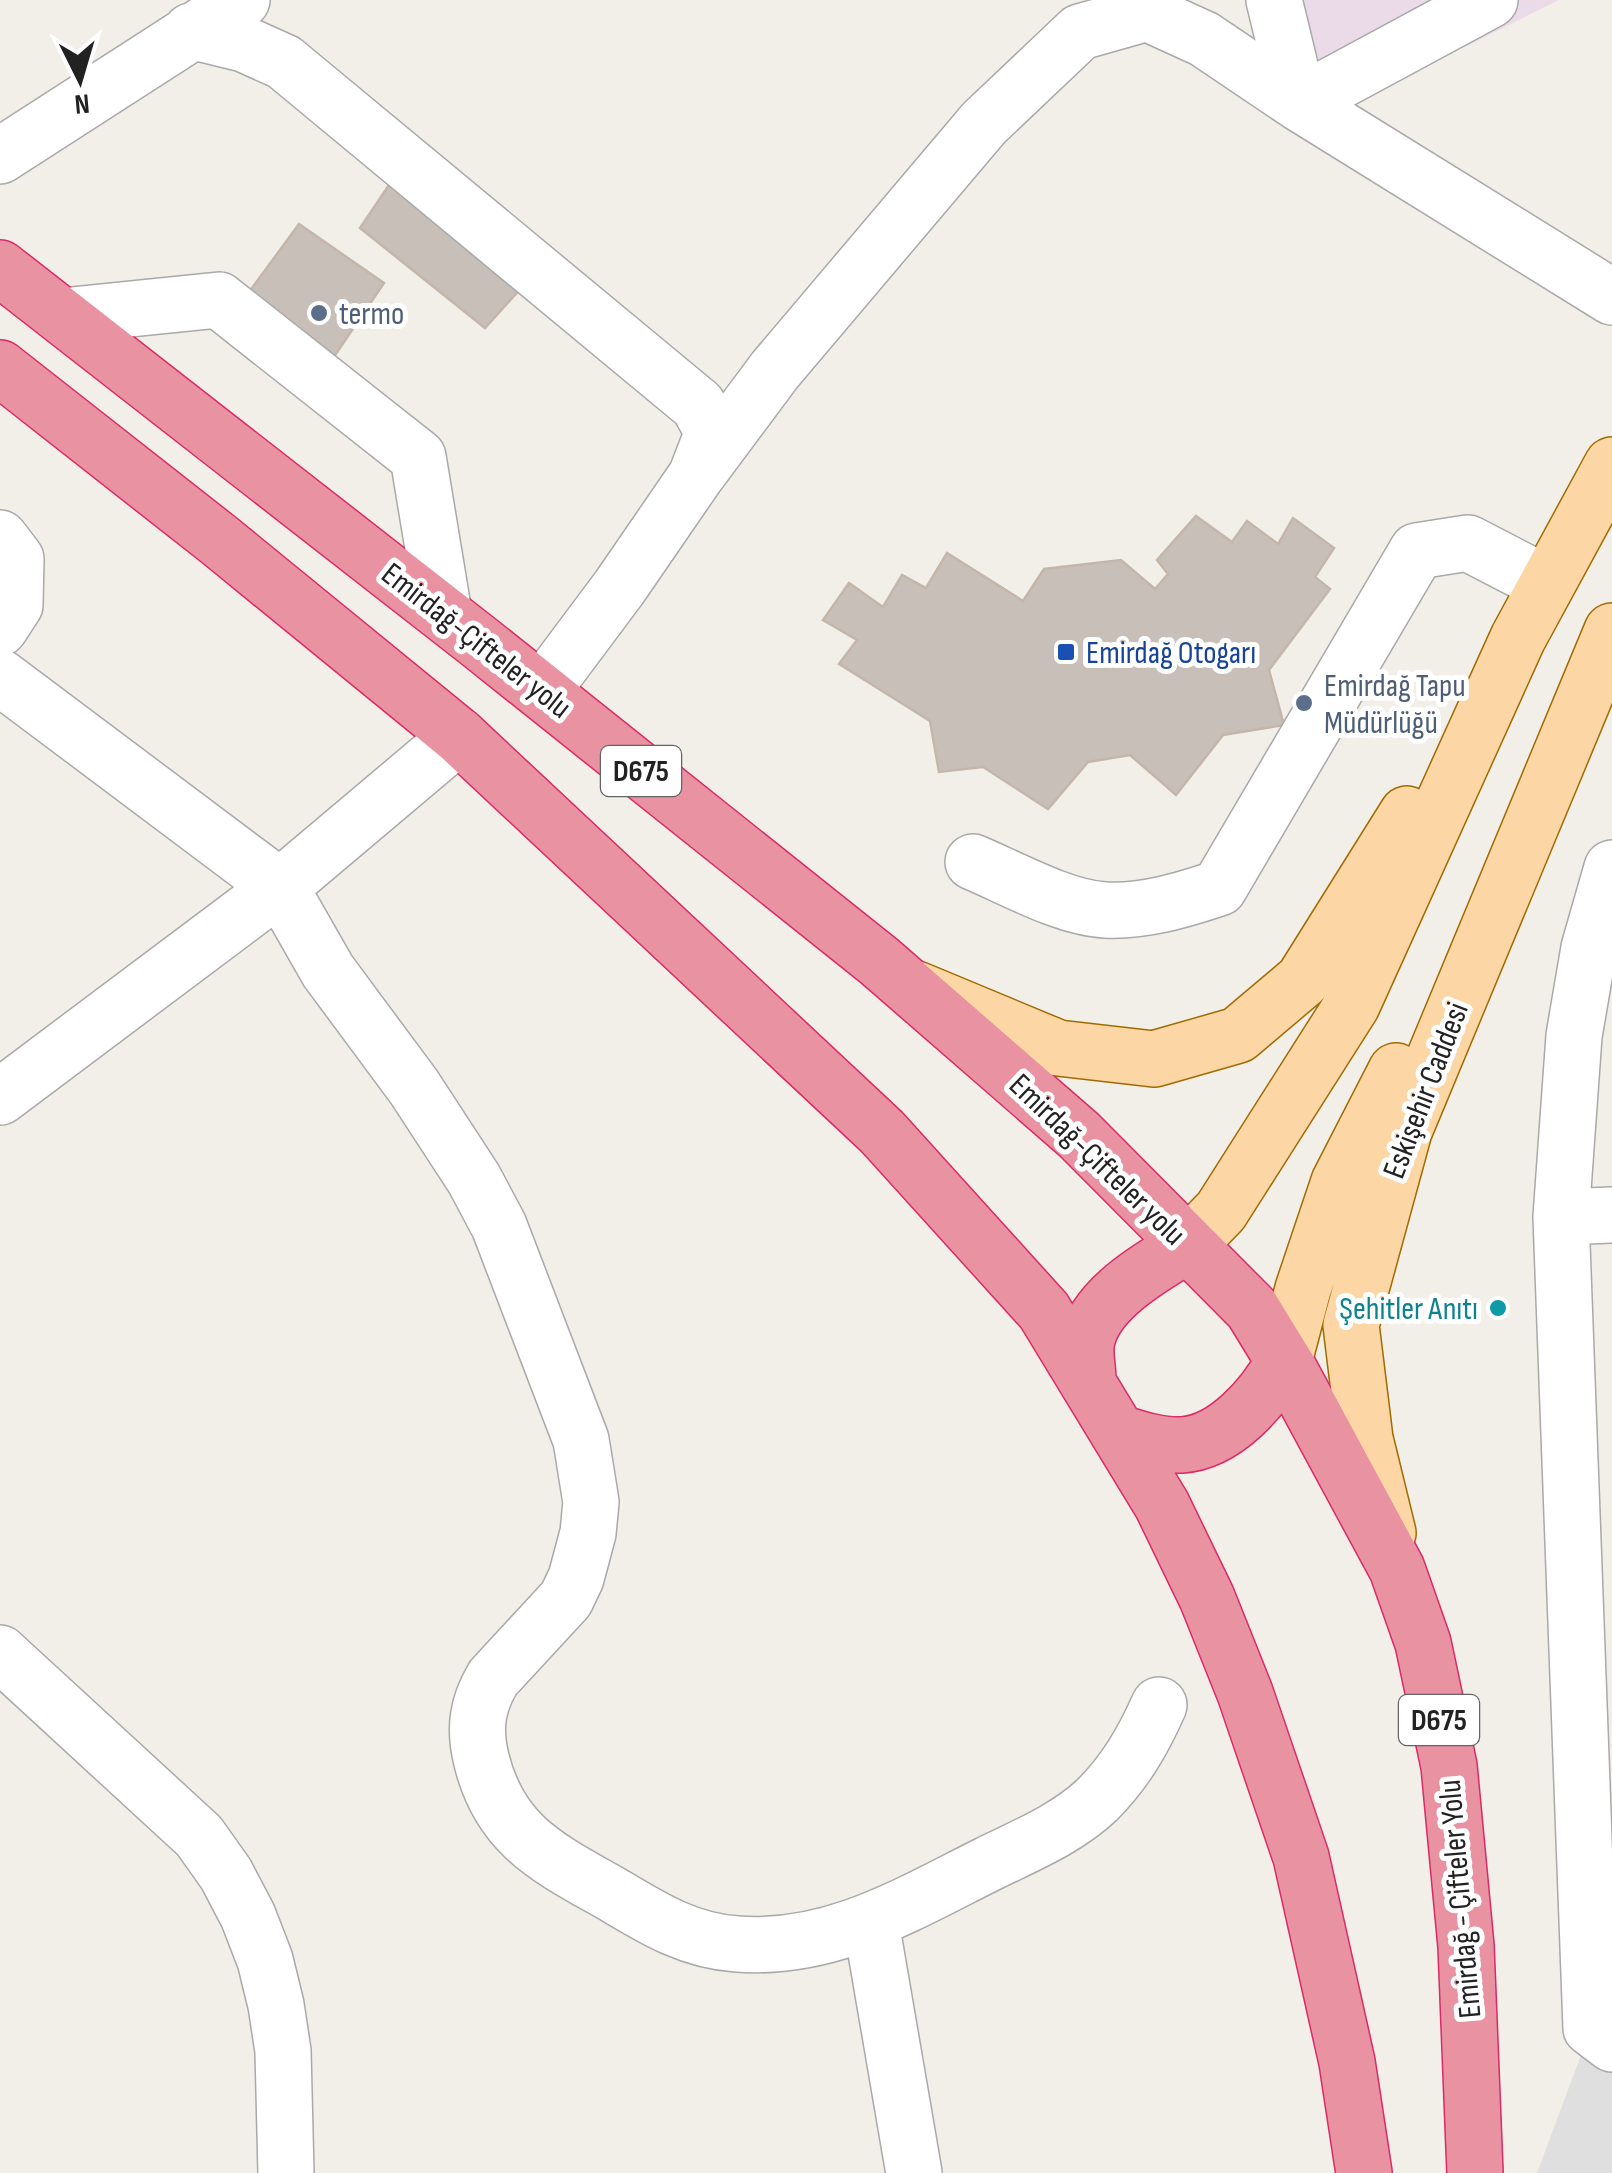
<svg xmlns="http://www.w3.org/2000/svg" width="1612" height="2173" font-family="'Sofia Sans Condensed',sans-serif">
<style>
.residential{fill:#e0dfdf}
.industrial{fill:#ebdbe8}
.building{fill:#c7bfb8;stroke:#c4b6ab;stroke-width:2.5}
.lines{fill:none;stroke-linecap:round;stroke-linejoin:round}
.minor-casing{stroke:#a9a9a9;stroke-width:58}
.major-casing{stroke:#a06b00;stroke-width:58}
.highway-casing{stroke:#dc2a67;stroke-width:58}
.minor{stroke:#fff;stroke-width:55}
.major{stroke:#fcd6a4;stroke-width:55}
.highway{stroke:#e892a2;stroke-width:55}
.service-dot{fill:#5c6f8a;stroke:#fff;stroke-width:4}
.transit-dot{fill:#1a4fb4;stroke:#fff;stroke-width:4}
.culture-dot{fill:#0f9aa8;stroke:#fff;stroke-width:4}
.labels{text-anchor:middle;stroke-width:10;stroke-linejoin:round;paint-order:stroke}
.shield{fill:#fff;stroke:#646464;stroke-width:2.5}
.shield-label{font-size:30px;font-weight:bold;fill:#222}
.service-label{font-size:32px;fill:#4e5e75;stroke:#fff;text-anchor:start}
.street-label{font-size:32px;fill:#222;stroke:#fff}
.transit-label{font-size:32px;fill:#164399;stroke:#fff;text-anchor:start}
.culture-label{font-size:32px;fill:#0d838f;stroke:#fff;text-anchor:end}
</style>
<rect width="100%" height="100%" fill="#f2efe9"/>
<path class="residential" d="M1612 1972V2173H1537Z"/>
<path class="industrial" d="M1256 0H1559L1291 133Z"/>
<path class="building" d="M391 182 524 285 485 328 360 228Z
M299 224 384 283 329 364 241 303Z
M1196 516 1232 542 1247 521 1278 544 1293 518 1334 548 1315 577 1330 589 1269 670 1284 725 1223 735 1176 795 1130 755 1088 762 1048 809 983 767 939 772 930 721 839 664 857 640 823 620 849 583 883 607 902 575 926 588 947 553 1023 601 1044 569 1121 560 1155 589 1168 574 1157 560Z"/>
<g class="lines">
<g class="minor-casing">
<path id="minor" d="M1274 0 1299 103 1490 0
M191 31 244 44 284 62 698 405 713 432 696 476 619 588 542 691
M0 156 242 0
M62 316 219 300 418 457 444 614
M696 476 775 370 984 123 1080 32 1147 13 1204 39 1299 103 1612 297
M0 538 16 559 15 605 0 628
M0 677 280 887 459 736
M973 862C1011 878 1064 908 1105 910 1144 912 1183 900 1219 888L1417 551 1468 543 1547 584
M1612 868 1589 948 1574 1036 1561 1217 1591 2028 1612 2044
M0 1097 280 887 328 971 414 1087 474 1179 499 1226 581 1440 591 1502 588 1533 576 1578 566 1599 493 1678C477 1705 474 1728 481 1758 499 1835 548 1858 612 1894 652 1918 689 1941 737 1944 830 1951 906 1905 986 1865 1024 1846 1065 1830 1097 1800 1125 1772 1143 1741 1159 1705
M1561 1217 1612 1215
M0 1653 199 1836 226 1874 248 1916 265 1960 276 2005 283 2051 286 2173
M871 1923 914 2173"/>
</g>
<g class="major-casing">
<path id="major" d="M916 989 1058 1048 1154 1059 1238 1035 1303 980 1407 814
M1188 1245 1221 1211 1352 1005 1518 638 1612 465
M1284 1361 1303 1289 1339 1182 1396 1071
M1388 1533 1365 1439 1351 1325 1404 1131 1612 631"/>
</g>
<g class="highway-casing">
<path id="highway" d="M0 268 478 641 879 961 1079 1135 1252 1309 1290 1371 1397 1569 1423 1643 1449 1766 1466 1946 1475 2173
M0 368 219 540 459 736 882 1132 1044 1311 1162 1505 1207 1598 1245 1693 1301 1857 1347 2062 1364 2173
M1088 1380C1088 1368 1084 1352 1087 1340 1096 1298 1154 1265 1188 1245
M1120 1433C1139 1439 1161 1446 1182 1445 1226 1442 1264 1397 1284 1361"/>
</g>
<use href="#minor" class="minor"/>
<use href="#major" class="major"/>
<use href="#highway" class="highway"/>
</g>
<g class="service-dot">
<circle cx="319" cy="313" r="10"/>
<circle cx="1304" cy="703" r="10"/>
</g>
<rect class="transit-dot" x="1056" y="642" width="20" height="20" rx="5"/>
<circle class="culture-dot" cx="1498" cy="1308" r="10"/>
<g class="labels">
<g class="shield">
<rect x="601" y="746" width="80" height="50" rx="8"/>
<rect x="1399" y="1695" width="80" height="50" rx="8"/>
</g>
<g class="shield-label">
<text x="641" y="781">D675</text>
<text x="1439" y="1730">D675</text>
</g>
<g class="service-label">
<text x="339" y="324">termo</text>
<text x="1324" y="696">Emirdağ Tapu<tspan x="1324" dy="37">Müdürlüğü</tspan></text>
</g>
<g class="street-label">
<text transform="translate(477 640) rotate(38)" y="11">Emirdağ-Çifteler yolu</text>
<text transform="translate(1425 1090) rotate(-69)" y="11">Eskişehir Caddesi</text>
<text transform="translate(1098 1159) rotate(44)" y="11">Emirdağ-Çifteler yolu</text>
<text transform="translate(1459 1899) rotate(-95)" y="11">Emirdağ - Çifteler Yolu</text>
</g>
<g class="transit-label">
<text x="1086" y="663">Emirdağ Otogarı</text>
</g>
<g class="culture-label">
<text x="1478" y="1319">Şehitler Anıtı</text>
</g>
</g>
<g transform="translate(80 80) rotate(175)" stroke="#ffffff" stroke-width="8" paint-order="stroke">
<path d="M0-8L18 38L0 25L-18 38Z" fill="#222222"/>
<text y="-15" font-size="28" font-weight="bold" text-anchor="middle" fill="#222222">N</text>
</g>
</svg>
